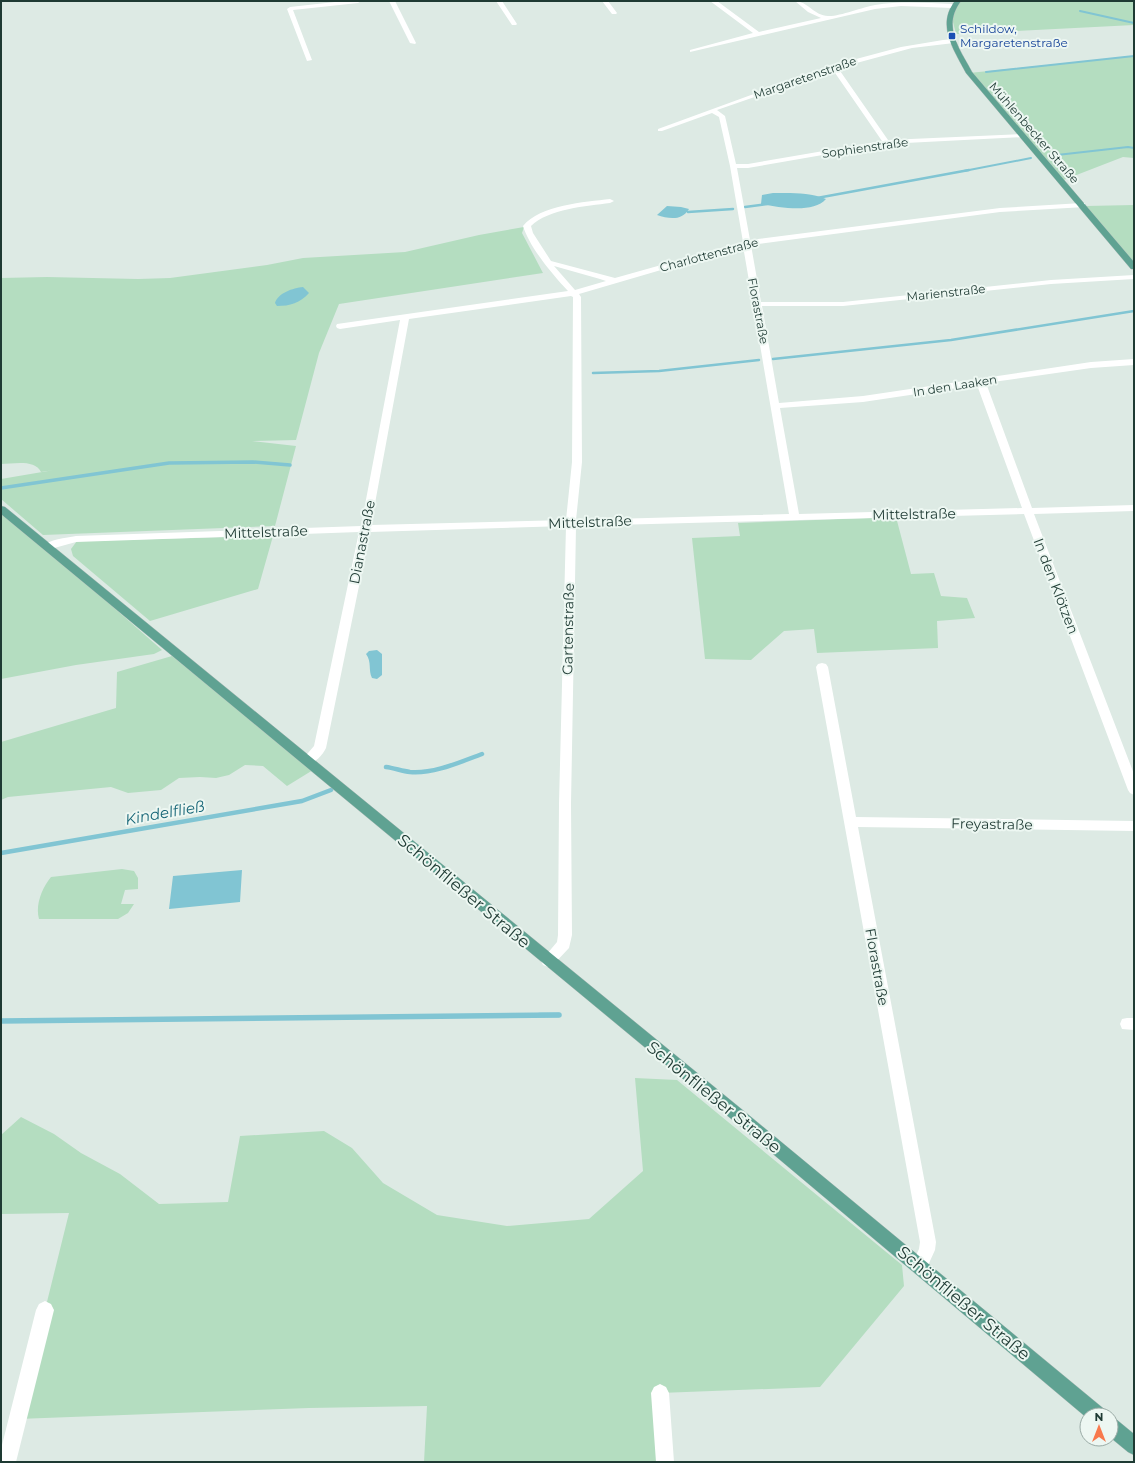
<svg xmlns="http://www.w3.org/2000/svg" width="1135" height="1463" font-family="Montserrat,sans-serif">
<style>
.green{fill:#b4ddc0}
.water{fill:#81c5d3}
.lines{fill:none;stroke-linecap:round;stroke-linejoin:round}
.stream-far4{stroke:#81c5d3;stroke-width:2}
.stream-far3{stroke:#81c5d3;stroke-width:2.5}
.stream-far2{stroke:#81c5d3;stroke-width:3.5}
.stream-far1{stroke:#81c5d3;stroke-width:4.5}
.stream{stroke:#81c5d3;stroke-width:5.5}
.major-casing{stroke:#bcc4c2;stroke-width:1}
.minor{fill:#fff;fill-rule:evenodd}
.major{fill:#5fa292;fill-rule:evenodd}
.transit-dot{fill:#1a4fb4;stroke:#edf7f2;stroke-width:1.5}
.labels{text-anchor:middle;stroke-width:4;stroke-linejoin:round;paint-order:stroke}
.far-transit-label{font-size:12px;fill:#164399;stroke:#edf7f2;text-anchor:start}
.far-street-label{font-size:12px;fill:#1e3a33;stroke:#edf7f2}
.street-label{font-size:14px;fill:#1e3a33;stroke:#edf7f2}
.water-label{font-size:15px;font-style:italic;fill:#176677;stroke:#edf7f2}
.near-street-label{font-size:17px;fill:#1e3a33;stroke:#edf7f2}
</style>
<rect width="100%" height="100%" fill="#ddeae4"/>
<path class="green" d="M961 1H1134V25L956 34 950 10Z
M1134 56V158L1123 157 1061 181 969 73Z
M1134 205V267L1086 206Z
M524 227 522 233 543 273 339 304 319 353 296 440 252 441 296 446 275 526 43 535 1 499V479L54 470 41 472C35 459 13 464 1 464V278L47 277 138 279 170 278 267 265 303 258 405 252 479 235Z
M1 512 54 555 162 650 154 654 76 665 1 679Z
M896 517 911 574 934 573 941 596 967 598 975 618 937 621 938 648 817 653 814 629 784 631 751 660 705 659 692 538 740 536 738 523Z
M273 536 258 589 150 621 73 556 71 549 77 541Z
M172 656 313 770 287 786 263 766 245 765 229 775 216 778 200 777 179 778 161 790 128 793 111 787 8 797 1 800V742L116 708 117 672Z
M122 869 134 871 138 878V889L125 890 121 904H134L128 913 118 919H39C35 905 42 888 51 877Z
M635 1078 677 1080 902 1265 904 1286 820 1387 660 1393 665 1462H424L427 1406 309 1408 18 1419 69 1213 1 1214V1135L21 1117 54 1134 81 1153 120 1174 159 1204 228 1202 240 1136 324 1131 352 1148 383 1183 437 1215 507 1226 589 1219 643 1171Z"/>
<path class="water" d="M773 193C791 193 809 192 826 199 813 214 779 207 761 204L762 195Z
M667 206 681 207 689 209C682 221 669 219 657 215Z
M303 287 309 293C300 303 290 306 277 306L275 303C278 293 293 288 303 287Z
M377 650 382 654V675L377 679 372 678C368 670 372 662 366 654L369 651Z
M242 870 240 902 169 909 173 876Z"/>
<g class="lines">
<path class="stream-far4" d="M1080 11 1134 23
M986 72 1134 56
M1048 156 1128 147 1134 148
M964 171 1031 158"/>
<path class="stream-far3" d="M817 198 969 170
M745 207 767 204
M688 212 733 209
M773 359 951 340 1134 311
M593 373 659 371 759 360"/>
<path class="stream-far2" d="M1 488 169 463 253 462 290 465"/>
<path class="stream-far1" d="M386 767C394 768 402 771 410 772 434 774 460 762 482 754
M1 853 302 801 331 790
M539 1015H559"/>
<path class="stream" d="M1 1021 559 1015"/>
<g class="major-casing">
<path id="major" d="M955 1H961C942 26 959 48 972 72L1134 262V269H1131L966 73C954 50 936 25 955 1Z
M1 506 5 507 745 1112 1104 1409 1107 1415H1087V1418L735 1122 1 514Z
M1111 1417 1117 1420 1134 1434V1455L1128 1452 1111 1438Z"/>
</g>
<path class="minor" d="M344 1H361L358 3 293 10 312 60 307 61 287 9 290 7Z
M389 1H395L416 43 415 44 410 43Z
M496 1H502L517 24 516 25H512Z
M602 1H608L617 13 616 14H612Z
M710 1H717L759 32 821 18 808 12 795 1C807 1 815 16 828 16 838 17 863 7 875 5 901 1 926 3 952 4L955 6 952 8 901 6 875 9 690 52V50L753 33Z
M943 40 954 39 957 41 954 43 912 48 838 68 888 140 1022 134 1025 136 1024 137 886 144 748 168H737L750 240 1000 208 1082 203H1085V207L1000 212 751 245 761 302H843L1051 280 1134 275V279L1051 284 843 306H762L779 403 863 396 1091 362 1134 359V365L1091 368 986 383 1032 508 1134 505V511L1034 514 1134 774V795L1130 793 1128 790 1024 514 576 526 571 804 572 935 569 948 553 965 548 967 543 965 541 961 557 942 558 935 559 804 566 526 370 532 326 748C322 756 313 766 304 763L302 760 314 746 359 532 76 542 47 550 42 547C49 539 66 538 76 536L361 526 400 320 340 329 337 328 336 326 337 324 568 291C552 274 530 248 523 226 540 205 585 202 610 199L614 201 610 203C587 206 548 209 531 226L533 233 551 261 615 278 743 242 730 166 719 117 712 113 662 131H658V129L830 66 901 47ZM833 70 882 141 748 164H736L725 116 717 110ZM743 246 789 514 576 520 582 462 581 297 579 294ZM554 266 600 279 606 281 575 290ZM571 296 573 297 572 462 566 520 371 525 409 319ZM977 385 1022 508 799 514 780 408 863 402Z
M822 663 826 664 828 667 856 817 1134 821V831L858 827 936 1242 935 1250 925 1272 919 1274 913 1272 911 1266 919 1249 920 1242 816 667 818 664Z
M1127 1018H1134V1030L1122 1029 1120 1024 1122 1019Z
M45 1301 51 1304 54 1310 16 1462H1V1449L36 1310 39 1304Z
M660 1384 666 1387 669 1393 674 1462H656L651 1393 654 1387Z"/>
<use href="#major" class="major"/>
</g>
<rect class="transit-dot" x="948" y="32" width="8" height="8" rx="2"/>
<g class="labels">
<g class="far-transit-label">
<text x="960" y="33">Schildow,<tspan x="960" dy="14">Margaretenstraße</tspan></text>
</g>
<g class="far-street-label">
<text transform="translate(805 78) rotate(-19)" y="4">Margaretenstraße</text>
<text transform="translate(1034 133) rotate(49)" y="4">Mühlenbecker Straße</text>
<text transform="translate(865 148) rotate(-8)" y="4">Sophienstraße</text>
<text transform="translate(709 255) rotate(-15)" y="4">Charlottenstraße</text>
<text transform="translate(946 293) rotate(-6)" y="4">Marienstraße</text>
<text transform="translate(758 311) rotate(79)" y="4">Florastraße</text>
<text transform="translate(955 386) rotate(-9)" y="4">In den Laaken</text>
</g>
<g class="street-label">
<text transform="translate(914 514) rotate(-1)" y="5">Mittelstraße</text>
<text transform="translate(590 522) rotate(-2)" y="5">Mittelstraße</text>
<text transform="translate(266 532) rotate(-2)" y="5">Mittelstraße</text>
<text transform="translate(362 542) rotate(-79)" y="5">Dianastraße</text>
<text transform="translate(1056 586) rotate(69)" y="5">In den Klötzen</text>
<text transform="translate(568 629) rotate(-89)" y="5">Gartenstraße</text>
<text transform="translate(992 824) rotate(1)" y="5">Freyastraße</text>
<text transform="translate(877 967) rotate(80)" y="5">Florastraße</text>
</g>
<g class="water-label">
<text transform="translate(165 813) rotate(-10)" y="5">Kindelfließ</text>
</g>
<g class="near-street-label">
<text transform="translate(464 891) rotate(40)" y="6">Schönfließer Straße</text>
<text transform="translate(714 1097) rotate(39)" y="6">Schönfließer Straße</text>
<text transform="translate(964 1303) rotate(40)" y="6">Schönfließer Straße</text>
</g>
</g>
<rect width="1135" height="1463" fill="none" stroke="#1e3a33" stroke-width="4"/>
<g transform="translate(1099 1427)"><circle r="19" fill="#edf7f2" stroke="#9aaba6"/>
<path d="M0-3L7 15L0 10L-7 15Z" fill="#f8794d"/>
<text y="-6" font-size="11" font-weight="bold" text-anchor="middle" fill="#1e3a33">N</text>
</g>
</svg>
